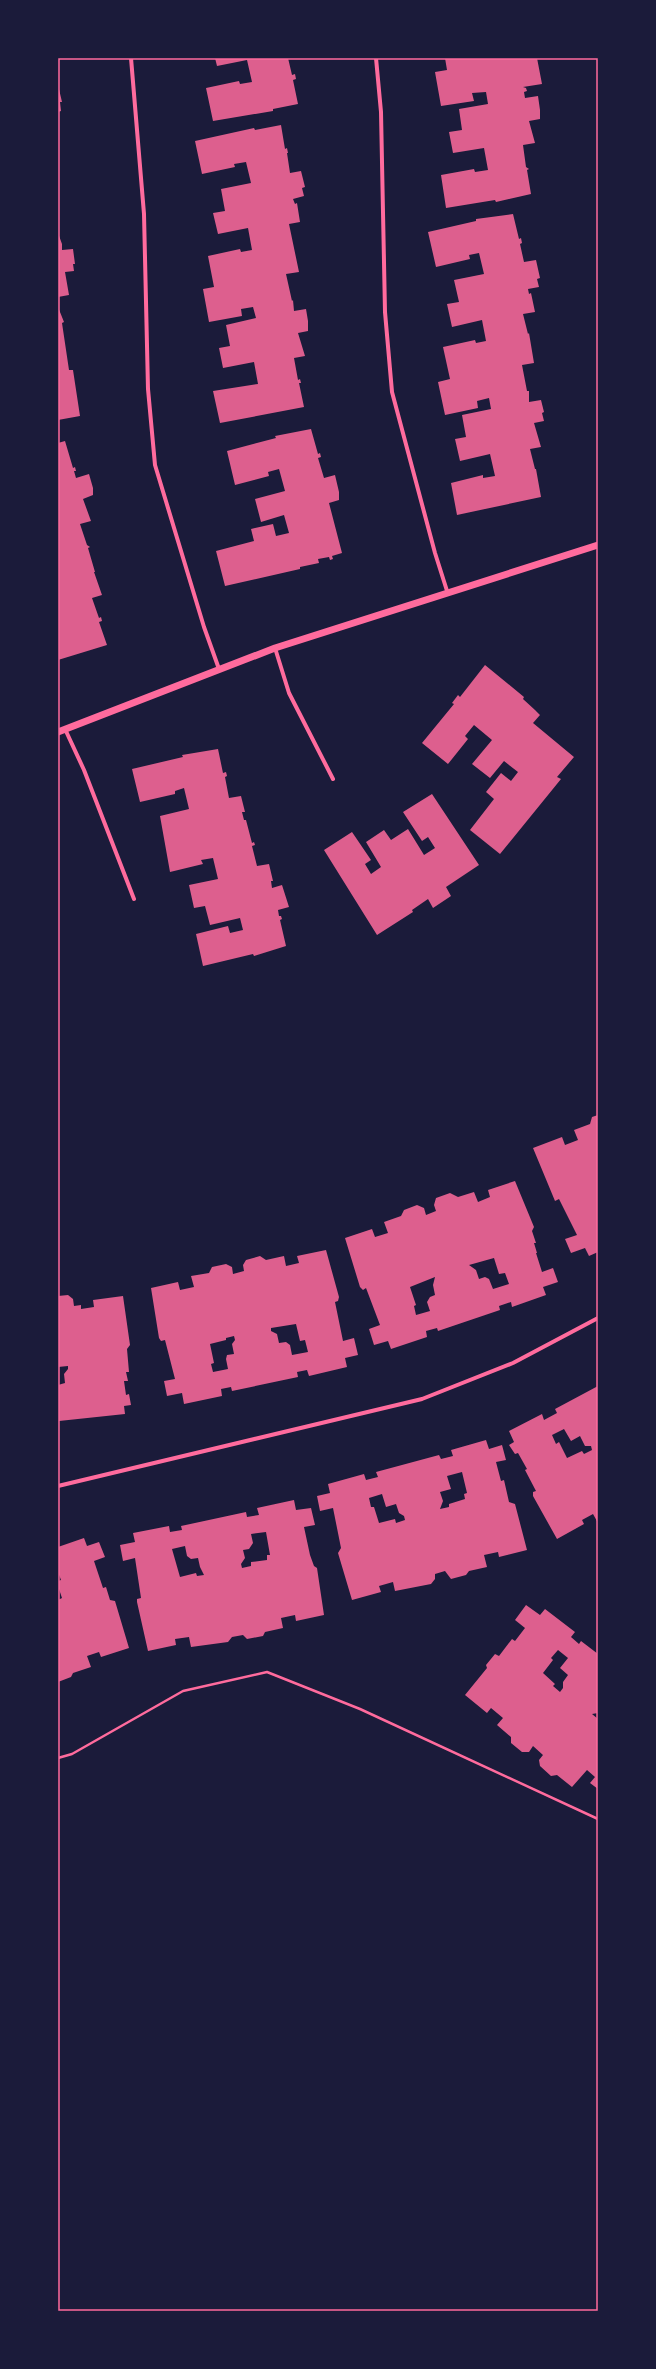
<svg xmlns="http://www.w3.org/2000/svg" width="656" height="2369" font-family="'Alegreya Sans',sans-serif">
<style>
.building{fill:#dd5f8e;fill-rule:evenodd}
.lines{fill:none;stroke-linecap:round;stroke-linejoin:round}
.path{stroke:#ff6b9d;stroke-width:2.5}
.minor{stroke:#ff6b9d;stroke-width:4}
.tertiary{stroke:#ff6b9d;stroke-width:7}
.neatline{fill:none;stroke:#ff6b9d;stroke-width:1.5}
</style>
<rect width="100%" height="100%" fill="#1b1b3a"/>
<path class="building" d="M215 58H288L292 75 295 74 296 79 293 80 298 104 273 109V111L213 121 206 88 239 81 240 84 252 82 247 60 217 66Z
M445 58H537L542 84 523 87 526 88 527 91 524 92 525 98 538 96 540 110V119L529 121 535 143 523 145 526 167 529 169 527 170 531 194 496 202 495 200 446 208 441 175 474 169 475 172 488 170 484 148 453 153 449 132 462 130 459 109 488 104 486 92 472 93 474 101 441 106 435 72 447 70Z
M58 85 62 102H60L61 111 58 112Z
M281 125 285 149 287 148 288 153H287L290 173 301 171 305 187 302 188 304 196 293 199 295 204 297 203 300 222 289 224 299 272 286 274 292 301 293 300 294 311 306 309 308 321V331L298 333 305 356 294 358 298 380 300 379 301 383H299L304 407 220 423 213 391 258 384 254 362 223 368 219 348 230 346 226 325 256 318 253 307 241 309 242 316 209 322 203 289 214 287 208 256 240 249 241 252 252 250 248 228 218 234 213 213 225 211 221 189 251 183 246 162 234 164 235 167 202 174 195 141 254 128 255 130Z
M513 214 519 239 521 238 522 243 520 244 524 262 536 260 540 278 537 279 539 287 528 289 529 294 531 293 535 312 523 314 528 334 529 333 534 363 522 365 527 391H529V402L541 400 544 412 542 413 544 421 534 423 541 447 530 449 535 469H536L541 497 457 515 451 483 483 475V478L495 476 490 454 460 461 455 439 466 437 462 415 491 409 489 398 477 401 478 408 445 415 438 382 450 379 443 347 475 340 476 343 486 341 482 320 452 327 447 304 459 302 454 280 484 274 479 253 469 255 470 259 436 267 428 232 476 221V219Z
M58 233 62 244V250L73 249 75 264H73L74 271 65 272 69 295 58 297Z
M58 307 64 322 62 323 69 370H73L80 416 58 420Z
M311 429 318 454 320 453 321 457 318 458 324 478 335 475 339 492V500L329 503 342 553 332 556 333 559 330 560 329 557 318 559 319 563 300 567V569L225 586 216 551 254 541 251 529 273 524 276 536 289 533 284 515 261 522 255 499 285 491 279 469 268 472 269 476 235 485 227 451 276 438 275 436Z
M65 441 73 468 75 467 76 471H74L76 478 89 474 93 488V495L83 499 91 521 80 524 87 545 90 547 88 548 95 572H94L102 595 92 598 99 618 101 617 102 621 99 622 107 645 58 660V443Z
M485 665 524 697 523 699 535 710 540 715 533 723 574 757 557 777 561 779 500 854 470 830 494 799 486 792 501 773 511 781 518 772 504 761 490 778 472 764 492 740 474 725 465 736 468 739 448 764 422 743 454 704 452 703 458 695 460 697Z
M218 749 223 773 226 772 227 776 225 777 229 798 241 796 245 812H242L244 820H246L252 843 254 842 255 845 252 846 257 866 269 864 273 881H271L272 888 282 885 289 907 278 910 279 916H281L282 919 280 920 286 946 254 956 253 954 203 966 196 934 228 926 230 933 243 930 240 918 210 925 205 906 194 908 189 885 218 879 213 858 201 860 203 864 170 872 160 816 189 809 184 788 175 791V794L140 802 132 769 183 757 182 755Z
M432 794 479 865 446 887 451 896 433 908 428 899 412 910 413 912 377 935 324 850 352 832 371 860 365 864 371 874 381 867 366 842 384 830 391 840 408 829 424 855 435 848 428 837 422 841 403 812Z
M598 1115V1252L589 1256 585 1248 571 1253 565 1239 577 1235 559 1199 555 1201 533 1148 562 1137 565 1145 578 1140 574 1130 590 1124 592 1117Z
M515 1181 534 1227 532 1231 536 1243H534L537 1253H536L542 1272 553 1268 558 1282 543 1287 546 1295 512 1307 511 1302 499 1306 500 1310 438 1331 437 1328 426 1331 427 1337 391 1349 388 1341 374 1345 369 1329 380 1325 366 1288 363 1290 360 1287 345 1238 372 1229 375 1237 388 1233 384 1222 401 1216 404 1210 417 1205 424 1208 426 1215 436 1211 434 1205 436 1198 450 1193 458 1197 474 1192 478 1202 490 1197 488 1190ZM494 1258 499 1274 505 1273 509 1284 493 1289 489 1279 485 1277 479 1279 476 1270 469 1265ZM435 1277 433 1285 435 1295 430 1297 427 1302 430 1311 416 1315 414 1306 416 1305 410 1287Z
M326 1250 339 1297 338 1301 335 1302 343 1341 354 1338 358 1355 345 1358 347 1367 309 1376 307 1370 297 1372 298 1377 232 1391 231 1387 221 1389 222 1396 184 1404 182 1393 167 1396 164 1381 175 1379 165 1340 161 1341 159 1338 151 1288 178 1282 180 1290 194 1287 191 1276 209 1273 212 1267 226 1264 232 1267 233 1274 244 1271 243 1265 246 1260 260 1256 266 1260 284 1256 286 1266 299 1263 297 1256ZM296 1324 300 1341 305 1340 308 1352 292 1355 290 1345 286 1342 279 1343 277 1334 271 1331V1328ZM234 1336 235 1340 232 1344 234 1354 227 1355 226 1359 228 1369 213 1372 211 1364 214 1363 210 1344 226 1340V1338Z
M68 1295 73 1299 74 1306 81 1305V1309L94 1307 93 1300 123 1296 130 1345 127 1349 129 1372H126L128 1381H124L126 1395 129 1394 131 1405 124 1406 125 1414 59 1421 58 1385 65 1383 64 1374 68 1369V1366L58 1367V1296Z
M598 1386V1523L593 1514 582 1520 584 1524 557 1539 533 1496V1492L536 1491 525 1470 527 1469 518 1453 515 1454 509 1445 514 1442 509 1431 542 1414 544 1420 557 1413 555 1409ZM564 1429 571 1441 580 1436 585 1446H591L592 1450 584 1454 582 1451 567 1458 559 1442 556 1444 552 1435Z
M486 1440 489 1449 502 1445 506 1460 496 1462 501 1481 504 1480 509 1502 515 1504 527 1550 499 1557 498 1552 484 1555 487 1567 469 1571 466 1575 451 1579 445 1571 435 1574V1579L431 1584 395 1591 393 1582 379 1586 381 1592 352 1600 338 1553 341 1548 333 1508 320 1511 317 1496 330 1493 328 1484 364 1474 366 1480 378 1477 376 1472 439 1455 441 1459 453 1456 451 1450ZM462 1472 467 1493 464 1494 465 1499 449 1504V1507L440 1509 443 1501 440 1492 451 1489 447 1476ZM382 1494 386 1507 396 1504 399 1513 404 1516 405 1520 396 1523 395 1519 379 1523 374 1507H371L369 1498Z
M294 1500 296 1510 311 1508 315 1525 304 1527 310 1555 314 1566 317 1568 324 1615 296 1621 295 1615 281 1618 283 1628 265 1632 263 1636 247 1639 243 1635 232 1637 228 1642 191 1647 189 1637 175 1639 176 1645 148 1651 137 1602V1599L141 1598 135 1558 123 1561 120 1545 135 1542 133 1533 169 1526 170 1532 182 1530 181 1526 246 1512 247 1517 259 1515 257 1508ZM266 1532 270 1555H267V1560L251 1562V1566L242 1568 241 1564 245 1558 243 1550 249 1549 253 1543 251 1534ZM185 1546 187 1556 191 1559 198 1558 200 1567 204 1575 197 1576 196 1573 180 1577 172 1549Z
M84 1538 87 1546 99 1542 105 1557 94 1561 103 1588 106 1587 110 1600 115 1601 129 1648 101 1657 99 1652 87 1656 91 1667 73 1673 71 1677 58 1682V1600L62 1598 58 1586V1581L61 1580 58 1572V1547Z
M526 1605 540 1615 545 1609 575 1632 571 1637 579 1644 581 1641 598 1654V1713L592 1714 598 1719V1789L590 1783 595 1777 587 1770 572 1787 557 1775 551 1776 540 1766 539 1760 543 1755 533 1746 529 1752H522L511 1743V1737L497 1725 503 1718 491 1708 487 1713 465 1695 487 1668 486 1665 495 1654 499 1656 512 1639 515 1641 525 1628 515 1620ZM558 1650 568 1658 560 1668 568 1675 563 1682V1688L560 1692 553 1686 555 1684 543 1673 553 1660 551 1658Z"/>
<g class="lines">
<path class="path" d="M58 1758 72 1754 183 1691 267 1672 360 1709 598 1819"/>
<path class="minor" d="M131 58 144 214 148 389 155 465 204 627 219 669
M376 58 381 112 385 312 392 392 435 553 448 594
M275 648 289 693 333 779
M65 729 84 770 134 899
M58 1486 422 1399 513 1363 598 1318"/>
<path class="tertiary" d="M58 732 275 648 598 545"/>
</g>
<rect width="656" height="2369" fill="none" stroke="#1b1b3a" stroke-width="118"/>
<rect x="59" y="59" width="538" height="2251" class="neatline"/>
</svg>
